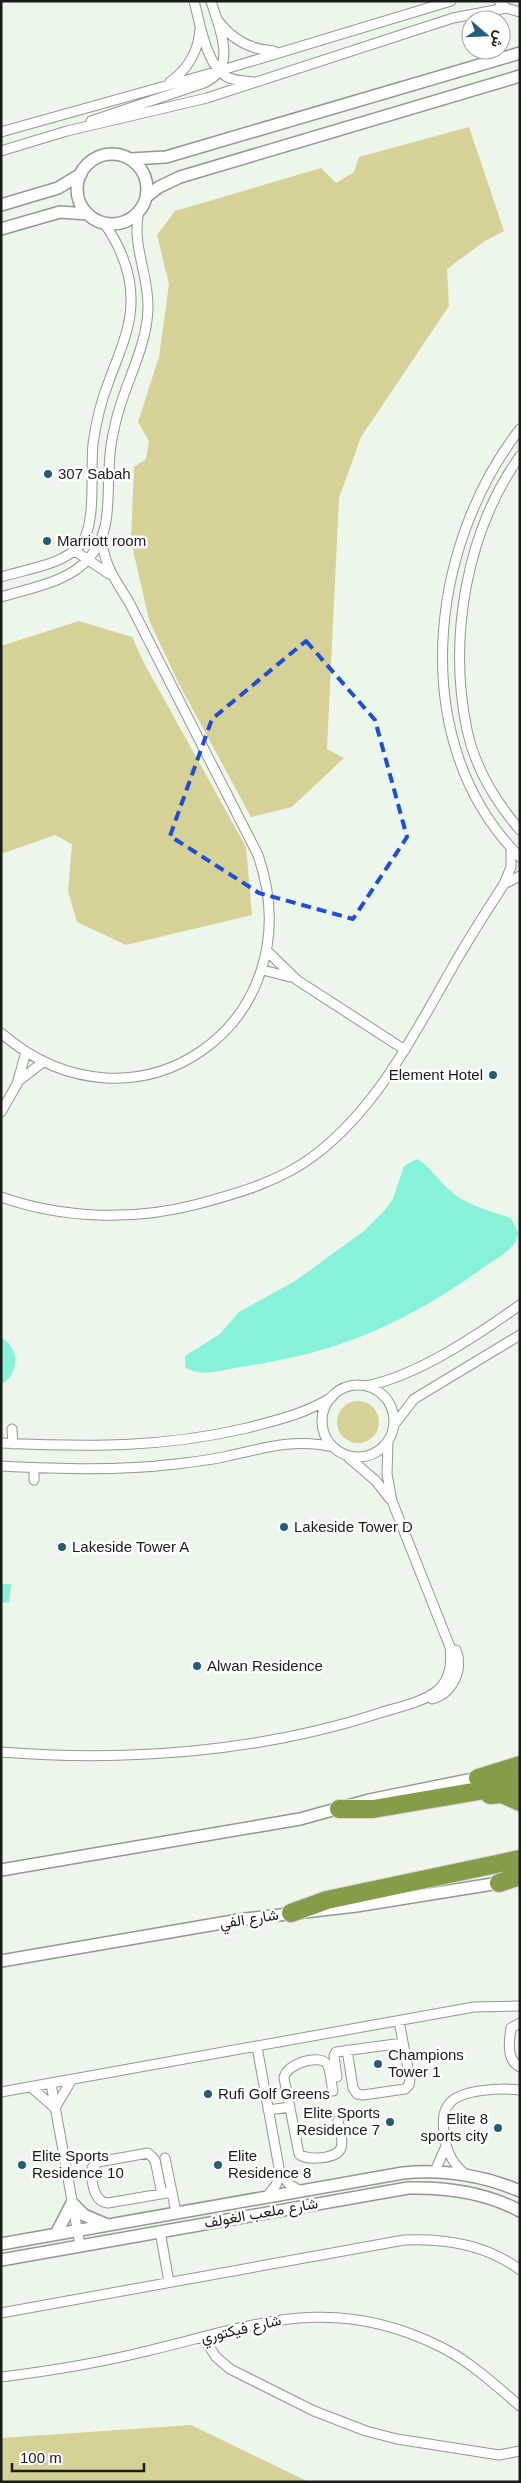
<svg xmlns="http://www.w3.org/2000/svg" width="521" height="2483" font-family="Arial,Vazirmatn,sans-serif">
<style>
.green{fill:#d6d196}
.water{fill:#85f2d9}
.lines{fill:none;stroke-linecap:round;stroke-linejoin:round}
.minor-casing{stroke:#91998f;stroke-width:11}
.tertiary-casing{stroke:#91998f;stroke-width:14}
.motorway-casing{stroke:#d6d6d6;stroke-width:20}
.minor{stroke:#fff;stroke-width:9}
.tertiary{stroke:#fff;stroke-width:11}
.motorway{stroke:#859c48;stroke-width:18}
.marked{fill:none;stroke:#1d4ed8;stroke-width:4;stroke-dasharray:10 6;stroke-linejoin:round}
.poi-dot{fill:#255d78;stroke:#fff;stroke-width:2}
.labels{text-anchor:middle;stroke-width:5;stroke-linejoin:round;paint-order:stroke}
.poi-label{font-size:15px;fill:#191c19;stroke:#fff;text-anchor:start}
.street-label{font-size:15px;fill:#191c19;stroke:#fff}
</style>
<rect width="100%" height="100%" fill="#edf6eb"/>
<path class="green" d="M469 127 504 231 485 241 447 269 449 306 361 437 339 498 327 749 344 758 292 807 251 817 179 684 149 620 131 541 134 467 146 459 149 441 138 422 159 357 169 284 157 235 175 211 321 168 336 183 354 172 359 157Z
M79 621 132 637 144 663 246 847 252 915 126 945 77 922 68 891 72 844 55 835 1 854V646Z
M337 1422a21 21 0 1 1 42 0a21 21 0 1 1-42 0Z
M191 2425 309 2482H1V2438Z"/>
<path class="water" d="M417 1159C429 1165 441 1184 454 1194 472 1207 491 1211 511 1218L518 1233C517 1237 516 1241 514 1244 507 1253 496 1259 487 1265 443 1297 392 1327 340 1344 309 1355 273 1362 240 1367 223 1370 200 1378 185 1367V1356L220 1334 239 1312 295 1281 364 1231 385 1210 393 1199 404 1166Z
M1 1337C20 1349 20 1373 1 1385Z
M1 1584H11L9 1603 1 1602Z"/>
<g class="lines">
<g class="minor-casing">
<path id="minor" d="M194 1C200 23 206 65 227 77 235 81 245 81 254 82
M499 1 506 8 520 12
M219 22C233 40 252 50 274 51
M170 82C188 69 199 50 200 28
M91 121 204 83C239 67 219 29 211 1
M1 132 219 71 451 1
M1 151 67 131 207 98 453 18 506 8
M520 429C428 547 406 744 520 857
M520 456C466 532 448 638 467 730 475 767 495 801 520 830
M75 551 109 574
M1 577C26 569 64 565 81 544 97 523 90 472 93 444 96 422 101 401 109 381 118 356 130 331 131 304 132 274 121 247 104 223
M1 597C30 588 70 582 90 557 111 532 107 504 109 474 109 457 111 441 115 425 123 386 147 349 148 308 149 275 131 244 139 211
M504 884 520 876
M267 951 297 980 405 1050
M263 970 290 977
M1 1033C135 1149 316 1024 258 855L129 602C116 581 103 564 102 538
M20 1080 43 1062
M1 1112 17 1084 26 1052
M1 1197C64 1219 134 1221 198 1204 239 1193 281 1181 315 1155 377 1108 413 1036 451 970 467 941 486 912 504 884L511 867V849
M322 1421a36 36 0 1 1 72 0a36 36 0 1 1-72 0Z
M366 1386C417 1376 478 1335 520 1305
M394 1425 414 1399 520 1335
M12 1429 13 1444
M1 1443C88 1447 162 1448 247 1428 277 1420 305 1414 332 1397
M348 1457 376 1481 390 1499
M1 1466C60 1469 117 1471 176 1464 193 1462 211 1460 228 1456 264 1448 296 1438 333 1447
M34 1468V1480
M432 1699C452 1694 464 1670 456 1650
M1 1752C127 1762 260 1752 380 1713 398 1707 421 1703 437 1691 450 1680 452 1663 450 1647L392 1501 387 1474 388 1441
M520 2023 511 2028C509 2041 506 2060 520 2067
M257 2047 280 2173 276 2185 268 2195
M347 2050 353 2088 357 2094 363 2095 405 2089 409 2085 410 2079 399 2021
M337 2077 334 2056 336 2052 403 2043
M51 2084 80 2245
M32 2088 55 2108 71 2081
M333 2091C331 2084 331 2071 327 2064 320 2054 286 2063 284 2078L299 2154C307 2161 337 2159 341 2148 344 2140 339 2128 338 2120
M1 2092 474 2007 520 2006
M268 2110 290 2107
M165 2158 176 2212
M435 2171 446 2146
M280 2173 289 2184 299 2190
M465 2174C452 2163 446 2151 444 2134 443 2124 442 2112 449 2104 460 2089 502 2088 520 2090
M162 2194 155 2160 148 2153 98 2162 92 2168C91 2180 93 2202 108 2203L172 2192
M160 2231 169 2282
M1 2313 404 2240C445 2238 486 2244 520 2270
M203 2337 216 2357 230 2369 314 2411 366 2431 397 2439 499 2455 520 2451
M1 2377C50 2371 99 2363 147 2351 256 2325 332 2292 441 2347 471 2362 495 2385 520 2406"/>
</g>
<g class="tertiary-casing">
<path id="tertiary" d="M77 189a35 35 0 1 1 70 0a35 35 0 1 1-70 0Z
M130 159 166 157 520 53
M146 197 159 187 180 177 520 76
M1 205 58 188 81 174
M1 229 60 212 88 214
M1 1870 300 1819 369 1800 478 1778
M1 1961 245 1919 356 1906 499 1883
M72 2203 84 2215 105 2224
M56 2234 72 2203
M1 2244 403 2173C444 2169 482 2175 520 2191
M1 2260 408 2188C447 2187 485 2192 520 2211"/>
</g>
<g class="motorway-casing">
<path id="motorway" d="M478 1778 520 1765
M490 1795 502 1794 520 1802
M339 1809H373L520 1784
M499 1883 520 1876
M291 1913 327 1900 520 1859"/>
</g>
<use href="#minor" class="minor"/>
<use href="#tertiary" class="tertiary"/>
<use href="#motorway" class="motorway"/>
</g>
<path class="marked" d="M306 641 375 720 407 837 353 919 259 893 170 836 212 719Z"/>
<g class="poi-dot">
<circle cx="48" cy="474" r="5"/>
<circle cx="47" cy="541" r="5"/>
<circle cx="493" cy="1075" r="5"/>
<circle cx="284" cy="1527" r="5"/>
<circle cx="62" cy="1547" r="5"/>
<circle cx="197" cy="1666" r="5"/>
<circle cx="378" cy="2064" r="5"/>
<circle cx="208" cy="2094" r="5"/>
<circle cx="390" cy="2122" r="5"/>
<circle cx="498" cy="2128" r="5"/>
<circle cx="22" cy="2165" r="5"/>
<circle cx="218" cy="2165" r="5"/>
</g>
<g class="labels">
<g class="poi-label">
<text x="58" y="479">307 Sabah</text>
<text x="57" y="546">Marriott room</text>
<text x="483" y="1080" text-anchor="end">Element Hotel</text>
<text x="294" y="1532">Lakeside Tower D</text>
<text x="72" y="1552">Lakeside Tower A</text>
<text x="207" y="1671">Alwan Residence</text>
<text x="388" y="2060">Champions<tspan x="388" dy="17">Tower 1</tspan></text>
<text x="218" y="2099">Rufi Golf Greens</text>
<text x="380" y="2118" text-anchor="end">Elite Sports<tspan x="380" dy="17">Residence 7</tspan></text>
<text x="488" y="2124" text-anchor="end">Elite 8<tspan x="488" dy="17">sports city</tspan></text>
<text x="32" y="2161">Elite Sports<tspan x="32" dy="17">Residence 10</tspan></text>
<text x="228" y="2161">Elite<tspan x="228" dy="17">Residence 8</tspan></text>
</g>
<g class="street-label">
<text transform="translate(249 1919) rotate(-9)" y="5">شارع الفي</text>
<text transform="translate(261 2213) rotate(-10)" y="5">شارع ملعب الغولف</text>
<text transform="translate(241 2329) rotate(-13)" y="5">شارع فيكتوري</text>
</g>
</g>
<rect width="521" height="2483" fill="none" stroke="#191c19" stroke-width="5"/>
<g transform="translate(486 35) rotate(109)"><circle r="24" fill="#ffffff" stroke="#a3a4a3"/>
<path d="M0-4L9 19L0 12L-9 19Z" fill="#255d78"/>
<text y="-8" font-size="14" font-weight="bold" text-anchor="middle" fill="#191c19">ش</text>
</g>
<path d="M12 2463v8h132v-8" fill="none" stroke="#191c19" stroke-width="2.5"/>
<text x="20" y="2463" font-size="15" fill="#191c19" stroke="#ffffff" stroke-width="4" paint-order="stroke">100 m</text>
</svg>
